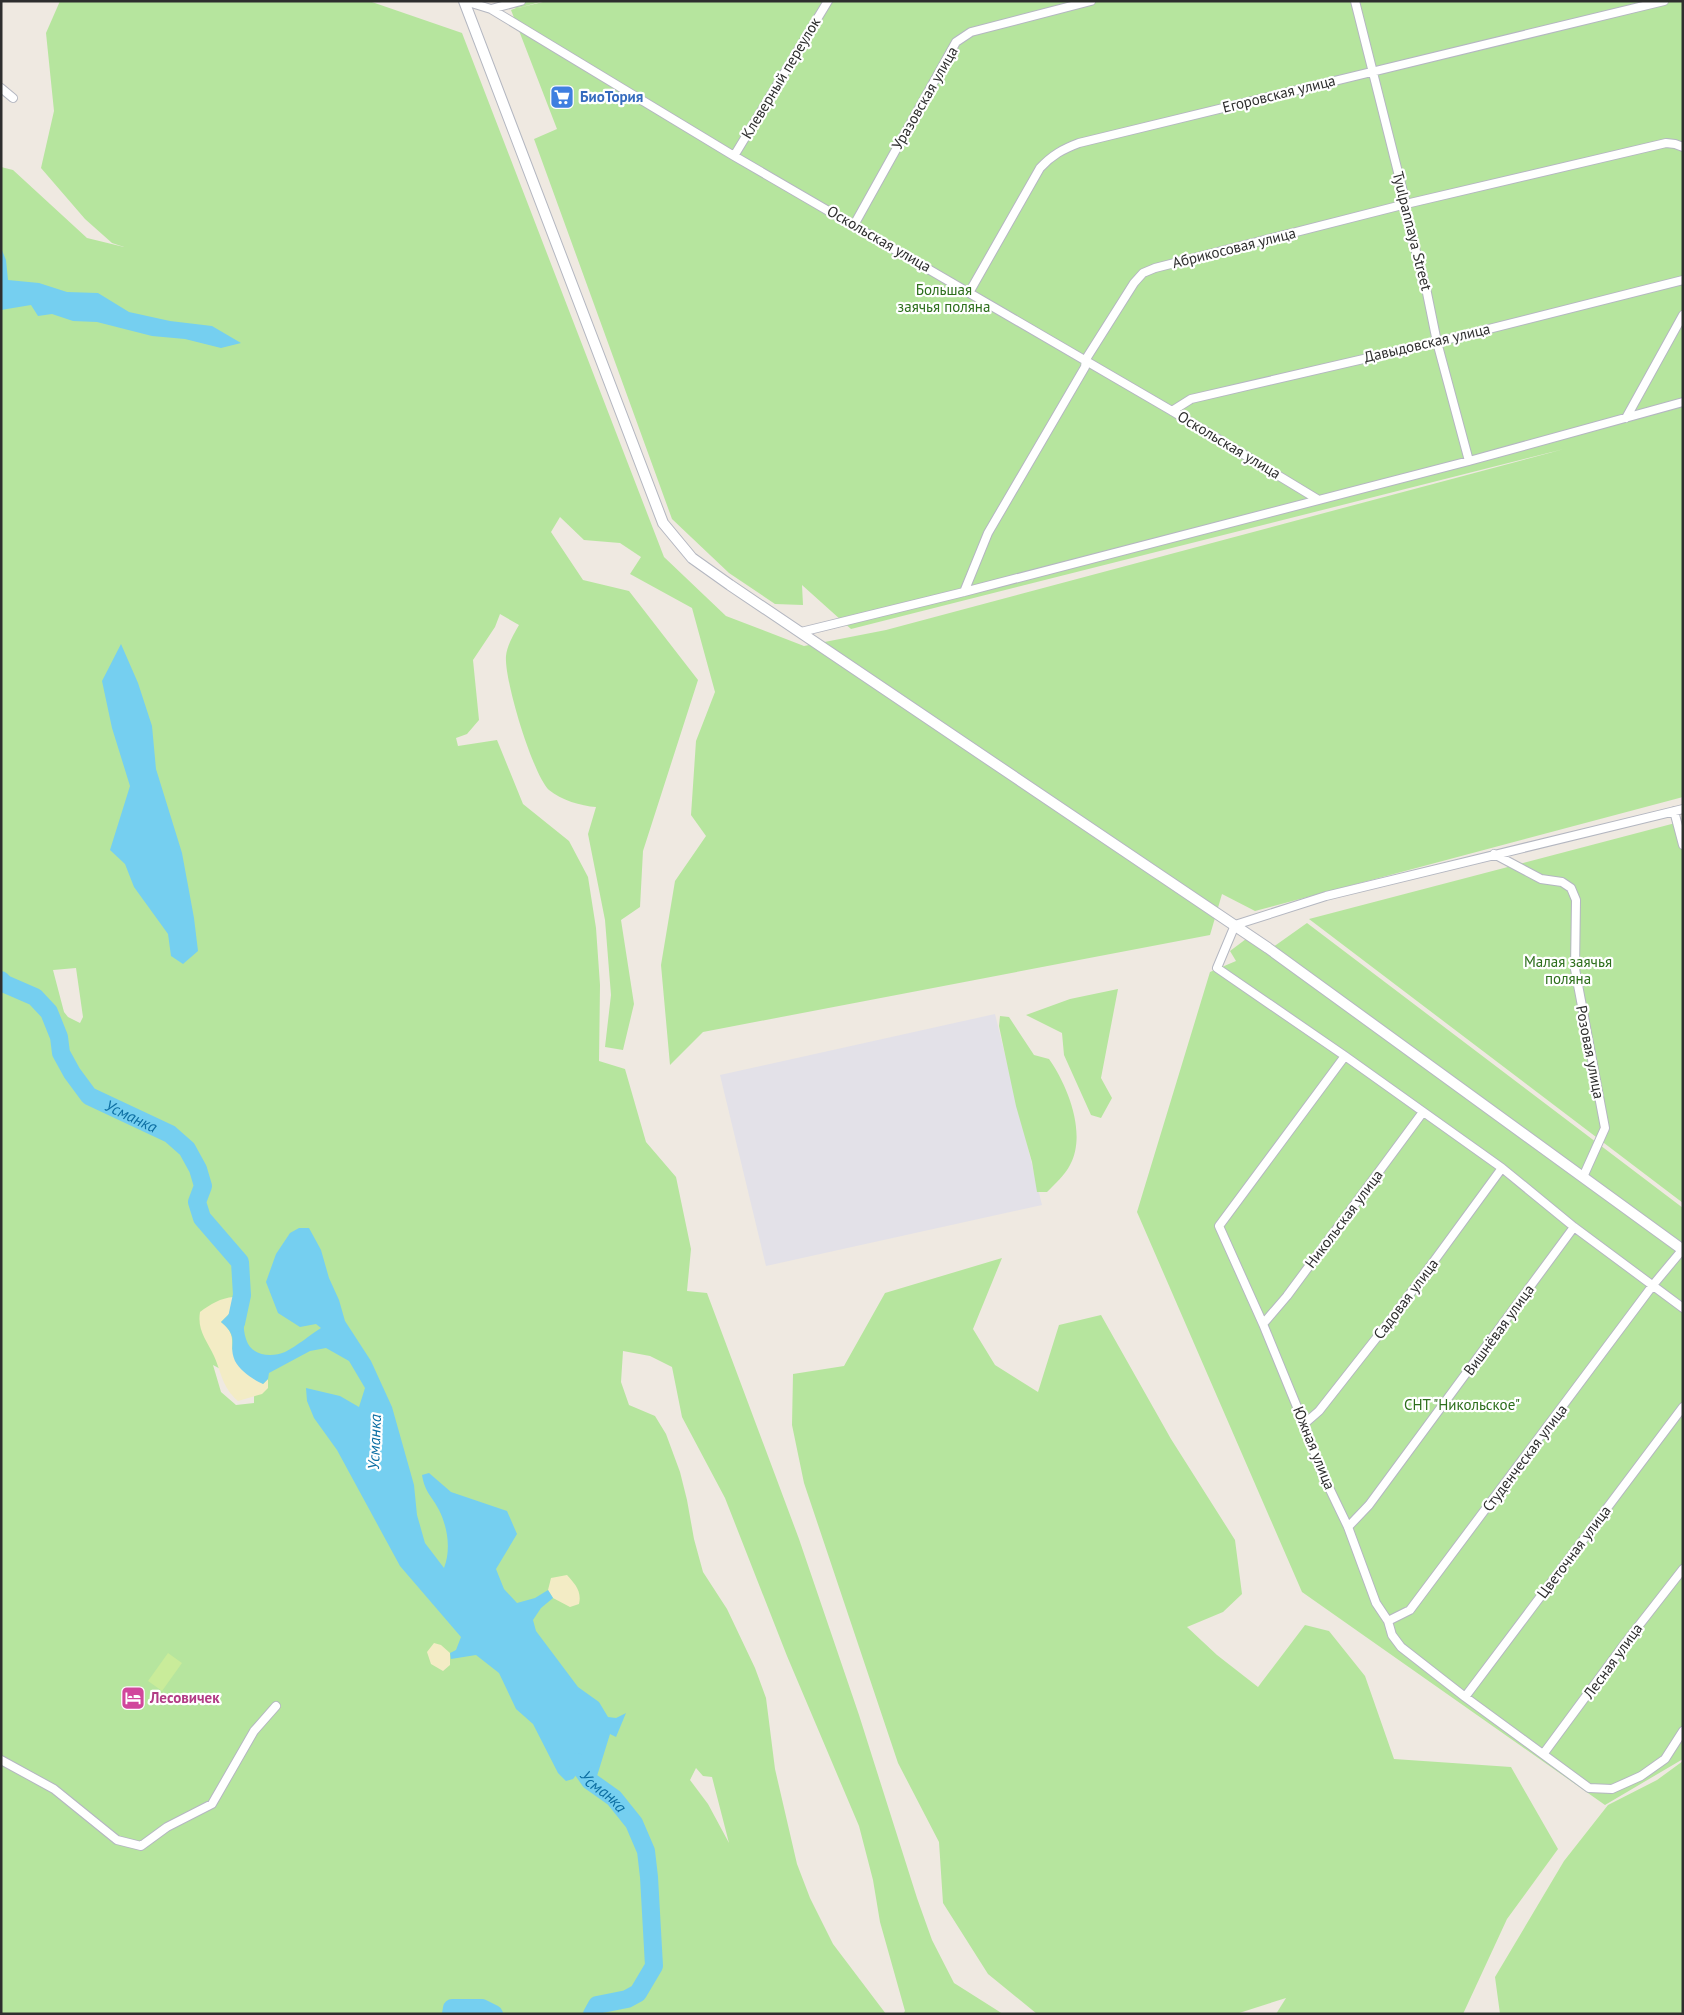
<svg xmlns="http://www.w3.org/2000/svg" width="1684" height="2015" font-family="'PT Sans',sans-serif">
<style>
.industrial{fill:#e3e1e8}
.green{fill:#b6e59e;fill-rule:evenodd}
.sand{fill:#f3ecc5}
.pitch{fill:#c9ec9a}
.water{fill:#75cff0}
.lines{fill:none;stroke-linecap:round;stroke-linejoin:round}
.river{stroke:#75cff0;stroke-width:18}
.minor-casing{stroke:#b4b7c1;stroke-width:10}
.tertiary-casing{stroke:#b4b7c1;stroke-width:12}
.minor{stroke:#fff;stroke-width:8}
.tertiary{stroke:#fff;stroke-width:10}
.labels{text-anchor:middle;stroke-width:4.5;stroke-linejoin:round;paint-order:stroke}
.street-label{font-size:15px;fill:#2e2e2e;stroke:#fff}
.shop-label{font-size:15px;font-weight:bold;fill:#366cbe;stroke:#fff;text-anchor:start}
.park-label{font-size:15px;fill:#2c6e1b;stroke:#fff}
.hotel-label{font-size:15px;font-weight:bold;fill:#b23c85;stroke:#fff;text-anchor:start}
.water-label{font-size:16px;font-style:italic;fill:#0d6fa3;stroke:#fff}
</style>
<rect width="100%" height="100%" fill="#efe9e1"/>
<path class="industrial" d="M995 1014 1042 1205 766 1266 720 1075Z"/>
<path class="green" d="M60 1H369L462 33 664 557 726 616 804 646 886 630 1564 449 851 629 802 585 803 605 775 604 729 573 672 519 534 139 557 129 511 10 516 8 501 1H544L518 8 547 1H1683V797L1255 911 1222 894 1210 935 703 1032 670 1065 661 965 675 881 706 836 691 815 696 741 715 692 692 608 630 574 641 557 620 543 584 540 560 517 551 532 583 580 629 591 698 680 643 851 640 907 621 920 634 1004 623 1050 605 1047 611 995 605 920 588 834 596 807C581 806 561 800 549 790 533 775 504 680 506 656 507 645 514 634 519 625L500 614 495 627 473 660 479 720 467 734 456 738 458 746 497 740 523 804 569 841 588 877 596 928 600 985 599 1061 625 1069 646 1142 676 1177 691 1249 687 1291 707 1293 799 1539 859 1715 917 1898 932 1940 954 1983 1003 2014H903L905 2011 880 1922 873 1880 859 1826 787 1656 725 1498 682 1417 672 1367 650 1356 623 1351 621 1382 629 1405 655 1416 666 1434 680 1472 687 1500 694 1539 703 1572 727 1609 755 1668 766 1698 775 1769 797 1864 810 1898 833 1944 886 2014H1V167L13 170 87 238 124 247 112 243 85 219 41 168 54 111 46 33ZM76 968 83 1017 80 1023 68 1017 64 1012 53 970ZM213 1365 241 1380 254 1396V1403L236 1405 221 1392ZM696 1768 703 1776 712 1777 729 1843 708 1804 690 1780Z
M1683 821V1203L1309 919Z
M1307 923 1683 1208V1759L1605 1805 1302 1592 1137 1212 1210 972 1236 961 1230 951 1246 939 1269 950Z
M1118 989 1101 1078 1112 1098 1101 1118 1091 1115 1064 1055 1062 1033 1026 1015 1070 999Z
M1000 1016 1009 1017 1034 1055 1049 1059C1068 1086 1087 1134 1070 1165 1065 1175 1055 1184 1047 1192H1037L1032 1162 1016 1106 999 1026Z
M1002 1258 973 1329 995 1365 1038 1392 1059 1325 1101 1315 1171 1439 1235 1540 1242 1594 1223 1612 1187 1627 1217 1655 1258 1687 1305 1625 1329 1631 1365 1676 1394 1759 1511 1767 1558 1849 1507 1919 1463 2014H1276L1286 1998 1236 2014H1037L988 1974 943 1903 939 1842 898 1763 804 1483 792 1425 793 1374 844 1366 885 1293Z
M1683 1761V2014H1500L1495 1977 1564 1861 1608 1805 1657 1780Z"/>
<path class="sand" d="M234 1297 237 1299 230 1313 221 1322C231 1330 233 1335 232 1349L263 1384 268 1379V1388L262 1394 238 1401C222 1387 222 1374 214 1356 207 1340 197 1331 200 1312 211 1304 220 1298 234 1297Z
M567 1575C575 1584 582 1591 579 1604L570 1607 553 1598 548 1590 551 1578Z
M434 1643 441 1645 450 1653V1665L443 1671 431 1664 427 1652Z"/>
<path class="pitch" d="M168 1653 182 1663 162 1691 148 1681Z"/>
<path class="water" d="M1 248 6 260 8 280 39 283 67 292 98 293 129 312 170 321 212 326 241 343 221 348 185 339 152 336 97 322 73 321 52 314 38 316 31 305 1 310Z
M121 644 138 683 152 726 156 769 182 853 194 918 198 951 183 964 171 956 168 934 134 887 125 864 110 850 130 786 112 728 102 681Z
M299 1228H309L321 1250 329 1278 339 1300 345 1321 371 1361 392 1407 414 1485 417 1515 425 1543 444 1568C451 1550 448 1528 439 1510 432 1496 425 1493 422 1475L429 1473 451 1492 507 1511 517 1534 496 1569 504 1589 517 1603 535 1598 548 1590 553 1598 541 1608 533 1620 536 1631 578 1687 599 1702 608 1717 616 1718 626 1713 616 1737 610 1734 597 1776 590 1781 577 1774 573 1779 566 1781 558 1773 533 1724 516 1709 499 1673 476 1655 451 1659 450 1653 456 1650 461 1637 400 1566 337 1450 314 1418 307 1401 306 1388 340 1396 359 1407 365 1388 349 1361 326 1348 310 1351 269 1373 268 1379 263 1384C254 1380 240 1371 235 1361 227 1343 241 1339 221 1322L230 1313 237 1299 245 1300C244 1312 242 1327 246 1339 251 1356 271 1358 285 1352 297 1346 310 1335 321 1328L316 1324 300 1327 278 1313 266 1282 276 1254 290 1233Z
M456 2000 469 2005 464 2014H447L449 2010 446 2004Z"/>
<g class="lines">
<g class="river">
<path id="s1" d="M1 980 5 984 35 997 49 1012 59 1037 61 1053 72 1073 89 1096 170 1134 187 1149 198 1169 203 1186 197 1202 202 1218 240 1262 242 1295 236 1323"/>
<path id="s2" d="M577 1762 590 1781 614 1798 634 1823 646 1851 649 1877 654 1966 638 1993 627 1999 597 2005 592 2014"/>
<path d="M451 2014 452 2008H482L494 2014"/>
</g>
<g class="minor-casing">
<path id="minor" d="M465 1 491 9 734 156 1172 411 1317 499
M1355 1 1406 204V215L1426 288 1437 342 1469 461
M491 9 521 1
M1 88 13 98
M734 156 828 1
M854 225 956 42 971 32 1091 1
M970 291 1040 168C1052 155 1063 149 1079 143L1664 1
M1172 411 1191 399 1437 342 1683 280
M1626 418 1683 315
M964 592 988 533 1085 367 1086 359 1134 283 1143 273 1155 268 1406 204 1666 143 1675 144 1683 147
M801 632 964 592 1469 461 1683 402
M1683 809 1326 896 1235 925 1217 968 1345 1056 1502 1168 1574 1227 1683 1308
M1674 811 1683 845
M1494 854 1541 879 1562 882 1571 888 1576 900 1575 969 1605 1128 1583 1177
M1345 1056 1219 1226 1263 1324 1304 1424 1322 1473 1348 1527 1376 1603 1388 1621 1392 1635 1401 1647 1465 1697 1589 1788 1612 1789 1641 1776 1665 1759 1683 1731
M1263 1324 1287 1296 1423 1112
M1304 1424 1319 1411 1396 1313 1502 1168
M1348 1527 1369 1505 1574 1227
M1388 1621 1410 1610 1653 1285 1683 1249
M1465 1697 1683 1407
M1544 1753 1626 1642 1683 1569
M1 1760 54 1789 117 1840 141 1846 167 1827 212 1804 254 1731 276 1706"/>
</g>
<g class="tertiary-casing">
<path id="tertiary" d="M464 1 663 523 692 558 730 585 1268 948 1683 1250"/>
</g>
<use href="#minor" class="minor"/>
<use href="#tertiary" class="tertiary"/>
</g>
<defs>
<g id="supermarket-square" transform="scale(1.25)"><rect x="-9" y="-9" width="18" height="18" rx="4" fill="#3f7fe0" stroke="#fff"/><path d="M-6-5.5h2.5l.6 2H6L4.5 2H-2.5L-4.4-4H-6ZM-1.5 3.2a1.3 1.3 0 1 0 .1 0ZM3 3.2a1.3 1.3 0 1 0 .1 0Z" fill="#fff"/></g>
<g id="hotel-square" transform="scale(1.25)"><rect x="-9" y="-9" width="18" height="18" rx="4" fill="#d1479c" stroke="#fff"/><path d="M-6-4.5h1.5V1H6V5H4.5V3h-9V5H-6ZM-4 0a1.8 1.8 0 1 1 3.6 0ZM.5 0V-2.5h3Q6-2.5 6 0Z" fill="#fff"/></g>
</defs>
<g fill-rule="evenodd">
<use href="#supermarket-square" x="562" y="97"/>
<use href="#hotel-square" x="133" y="1698"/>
</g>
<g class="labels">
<g class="street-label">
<text transform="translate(781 78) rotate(-59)" y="5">Клеверный переулок</text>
<text transform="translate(1279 94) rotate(-14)" y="5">Егоровская улица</text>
<text transform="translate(925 98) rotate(-60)" y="5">Уразовская улица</text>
<text transform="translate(1412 231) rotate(76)" y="5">Tyulpannaya Street</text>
<text transform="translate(879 239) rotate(30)" y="5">Оскольская улица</text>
<text transform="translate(1234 248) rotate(-14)" y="5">Абрикосовая улица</text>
<text transform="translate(1427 343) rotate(-13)" y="5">Давыдовская улица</text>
<text transform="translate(1229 445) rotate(31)" y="5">Оскольская улица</text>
<text transform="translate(1590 1052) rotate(79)" y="5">Розовая улица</text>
<text transform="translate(1344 1219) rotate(-53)" y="5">Никольская улица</text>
<text transform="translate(1406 1299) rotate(-53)" y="5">Садовая улица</text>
<text transform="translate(1499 1330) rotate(-54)" y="5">Вишнёвая улица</text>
<text transform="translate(1314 1448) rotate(68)" y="5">Южная улица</text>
<text transform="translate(1525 1458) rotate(-53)" y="5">Студенческая улица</text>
<text transform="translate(1574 1552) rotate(-53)" y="5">Цветочная улица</text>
<text transform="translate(1613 1661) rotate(-54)" y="5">Лесная улица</text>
</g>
<g class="shop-label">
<text x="580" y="102">БиоТория</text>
</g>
<g class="park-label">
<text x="944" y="295">Большая<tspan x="944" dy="17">заячья поляна</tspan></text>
<text x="1568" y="967">Малая заячья<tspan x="1568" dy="17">поляна</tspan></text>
<text x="1462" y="1410">СНТ "Никольское"</text>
</g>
<g class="hotel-label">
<text x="150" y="1703">Лесовичек</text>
</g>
<g class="water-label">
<text dy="6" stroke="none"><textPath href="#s1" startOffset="200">Усманка</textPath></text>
<text transform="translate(374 1442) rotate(-88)" y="6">Усманка</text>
<text dy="6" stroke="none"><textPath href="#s2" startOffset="40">Усманка</textPath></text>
</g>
</g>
<rect width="1684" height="2015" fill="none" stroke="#2e2e2e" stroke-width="5"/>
</svg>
